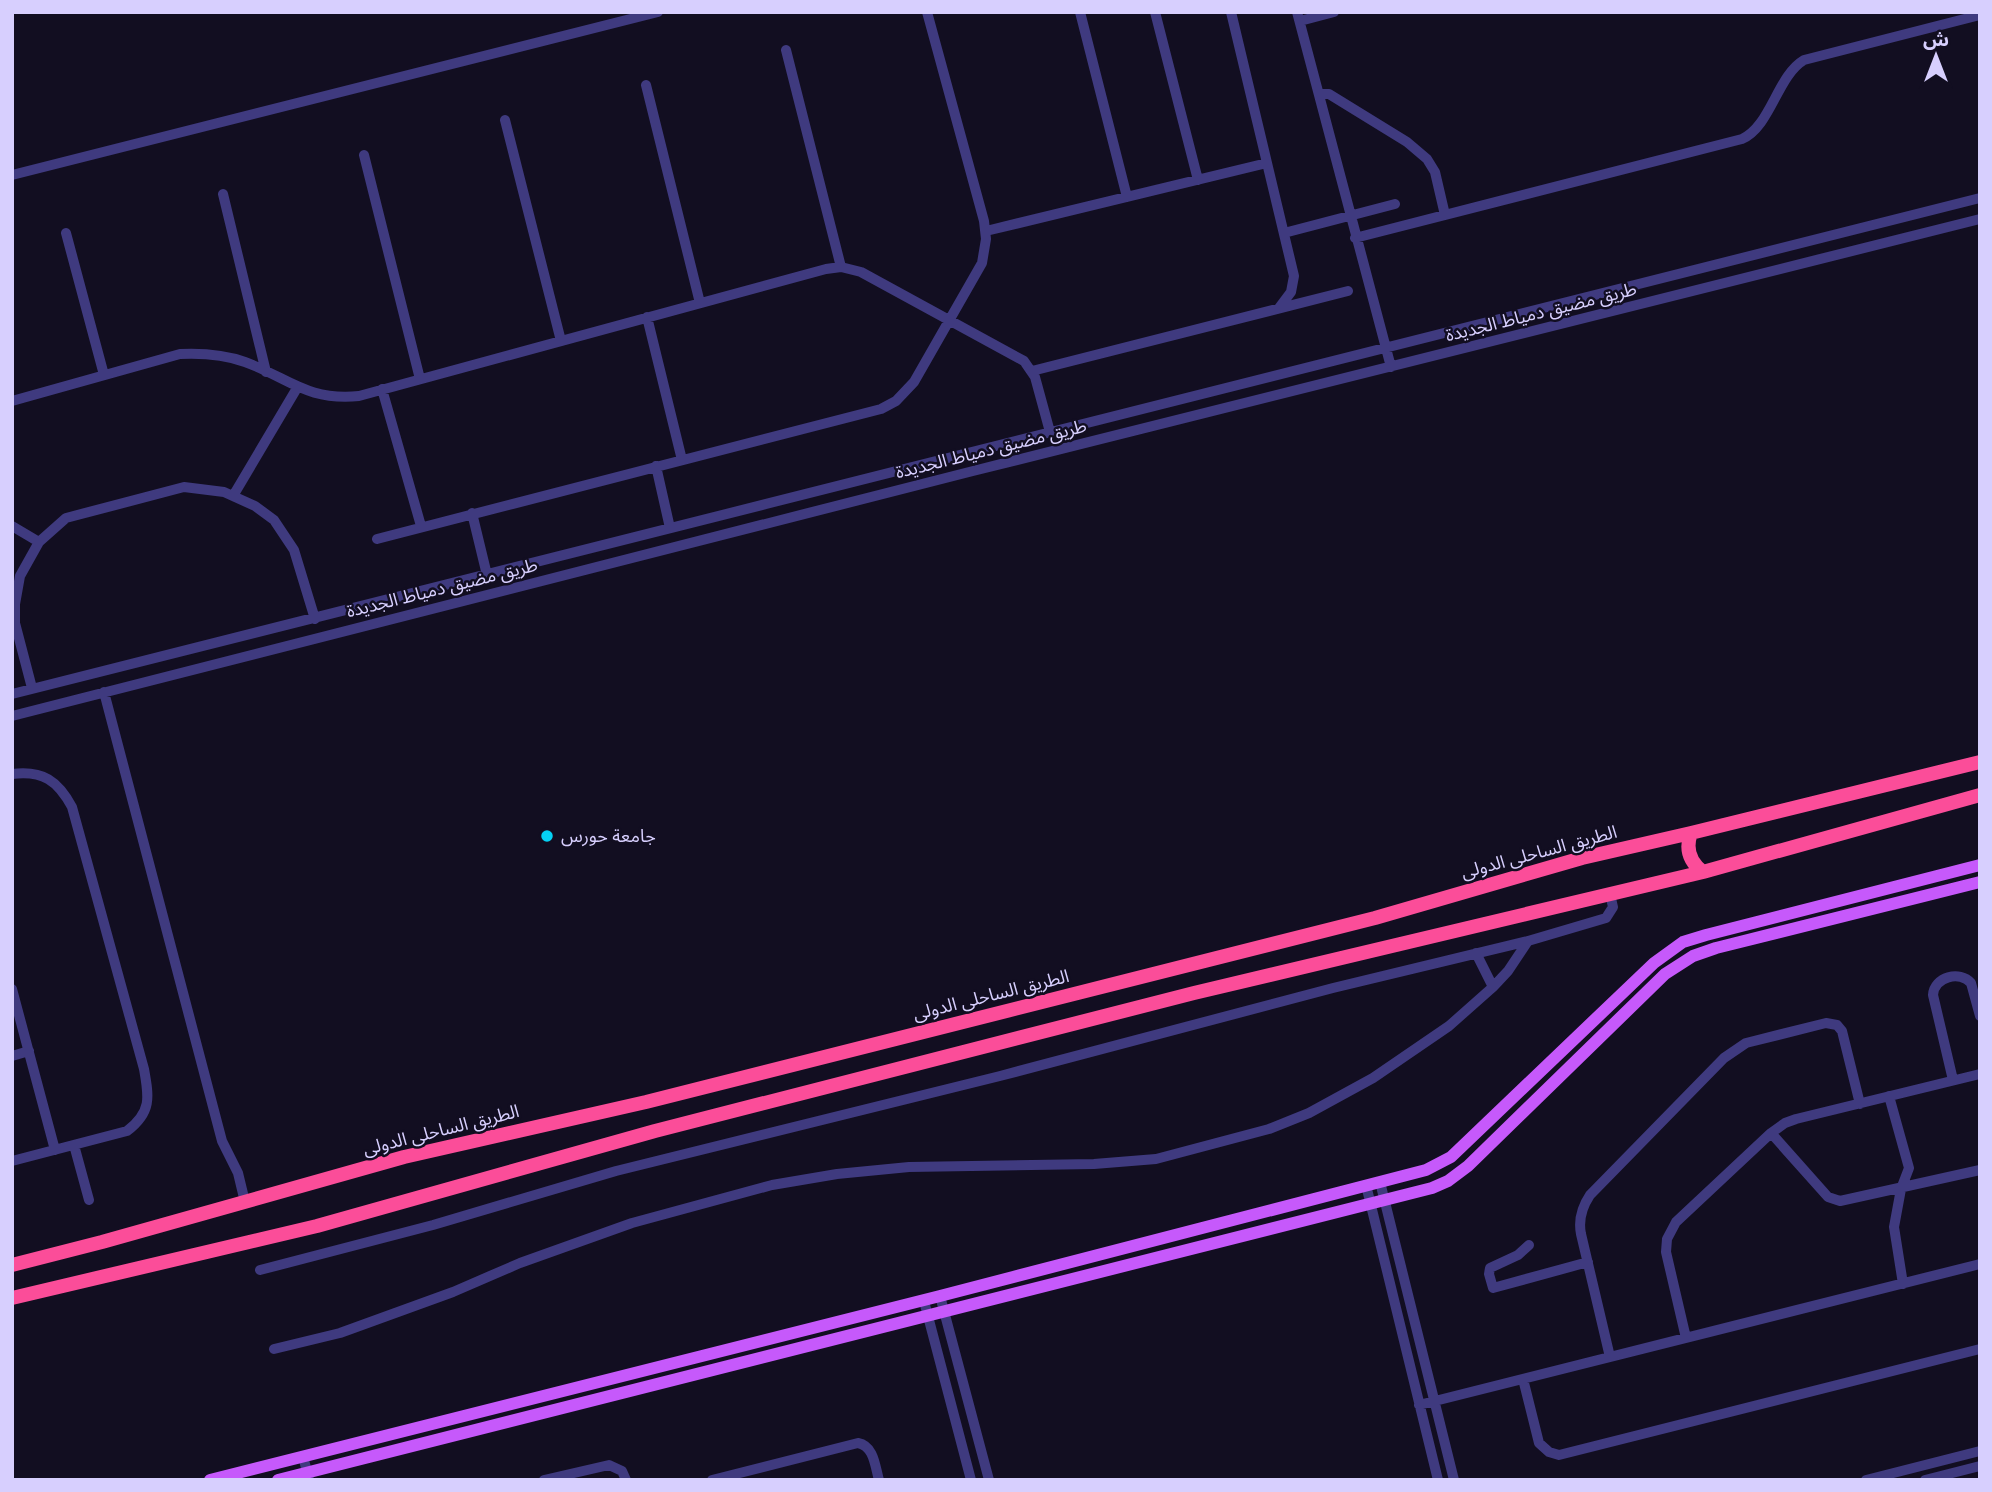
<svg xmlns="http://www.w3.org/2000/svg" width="1992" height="1492" font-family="Figtree,'Noto Sans Arabic',sans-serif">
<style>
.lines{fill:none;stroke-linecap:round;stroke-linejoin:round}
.minor{stroke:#3f3a7f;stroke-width:10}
.major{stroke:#c659fb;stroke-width:12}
.highway{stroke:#fb4d99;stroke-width:14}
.poi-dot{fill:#05d1f4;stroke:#120e21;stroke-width:2.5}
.labels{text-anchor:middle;stroke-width:5;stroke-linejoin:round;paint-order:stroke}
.street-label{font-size:18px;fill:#d7cffe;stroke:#120e21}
.poi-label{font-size:18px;fill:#d7cffe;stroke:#120e21;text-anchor:start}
</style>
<rect width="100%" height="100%" fill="#120e21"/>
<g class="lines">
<path class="minor" d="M1080 12 1127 197
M1155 12 1198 180
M1231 12 1294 276 1291 292 1279 308
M1297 12 1391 367
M1300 21 1334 12
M786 50 841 267
M646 85 700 303
M1319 94H1329L1407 142 1427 159 1435 172 1445 215
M505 120 561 341
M364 155 420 379
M12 175 658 12
M223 194 266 372
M986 231 1267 163
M66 233 104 375
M1284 233 1395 204
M1355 238 1742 139C1771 126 1777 76 1804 60L1980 15
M647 317 682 460
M1032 371 1348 291
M382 389 421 526
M12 401 180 354C202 353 223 354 245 362 289 378 306 401 359 396L826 269 841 267 861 272 1024 361 1035 377 1050 432
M656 466 670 528
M233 496 297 388
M472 513 487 575
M12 526 39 542
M377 539 881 409 896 401 914 382 982 263 986 239 984 221 927 12
M32 688 15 623V604L20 576 39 542 66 518 184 487 224 492 255 506 274 520 294 550 315 619
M104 692 222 1141 238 1173 245 1202
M12 694 1980 198
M12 716 973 471 1980 219
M12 774C43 770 58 781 72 807L144 1069C149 1097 152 1112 127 1131L12 1161
M1476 953 1493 987
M12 989 55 1150
M12 1056 29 1051
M1953 1080 1933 995C1934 977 1960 970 1971 983L1980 1016
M1889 1096 1909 1168 1901 1189 1894 1227 1903 1284
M1771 1133 1828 1197 1840 1201 1980 1170
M74 1145 89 1200
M1380 1182 1454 1480
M1366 1185 1438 1480
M1529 1245 1518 1255 1490 1268 1489 1274 1493 1288 1588 1262
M260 1270 433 1225 616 1171 1000 1076 1333 988 1528 941 1606 918 1613 907 1610 894
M940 1296 989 1480
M924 1301 971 1480
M1686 1338 1666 1252 1667 1239 1676 1222 1771 1133 1785 1123 1796 1119 1980 1074
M274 1349 340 1333 453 1292 520 1263 632 1223 772 1185 837 1174 909 1167 1094 1164 1156 1159 1269 1129 1309 1113 1373 1078 1449 1026 1493 987 1508 971 1528 941
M1610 1357 1581 1234C1578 1219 1582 1207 1590 1195L1724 1058 1746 1043 1826 1023 1837 1025 1842 1031 1860 1104
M1523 1379 1539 1443 1549 1452 1559 1455 1980 1349
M1419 1405 1980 1264
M303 1456 309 1480
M544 1480 609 1465 622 1471 626 1480
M712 1480 858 1443C874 1446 875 1466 879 1480
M1866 1480 1980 1451
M1925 1480 1980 1466"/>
<path class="major" d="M210 1480 940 1296 1426 1170 1451 1157 1654 963 1683 942 1706 935 1980 865
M278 1480 1432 1188 1448 1181 1468 1166 1665 974 1693 956 1716 948 1980 882"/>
<path class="highway" d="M1691 833C1685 849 1690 862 1703 872
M12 1265 102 1242 404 1157 646 1102 1375 918 1582 858 1691 833 1980 762
M12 1298 317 1226 655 1131 1194 993 1703 872 1980 795"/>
</g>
<circle class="poi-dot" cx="547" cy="836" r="7"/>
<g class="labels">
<g class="street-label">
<text transform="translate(1541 312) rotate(-14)" y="6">طريق مضيق دمياط الجديدة</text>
<text transform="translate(991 449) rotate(-14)" y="6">طريق مضيق دمياط الجديدة</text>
<text transform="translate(442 588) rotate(-14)" y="6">طريق مضيق دمياط الجديدة</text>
<text transform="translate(1539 852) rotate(-15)" y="6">الطريق الساحلى الدولى</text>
<text transform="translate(991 995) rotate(-14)" y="6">الطريق الساحلى الدولى</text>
<text transform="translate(441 1130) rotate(-14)" y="6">الطريق الساحلى الدولى</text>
</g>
<g class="poi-label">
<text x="561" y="842">جامعة حورس</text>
</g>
</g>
<rect width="1992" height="1492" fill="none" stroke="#d7cffe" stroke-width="28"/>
<g transform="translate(1936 56)" stroke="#120e21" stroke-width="5" paint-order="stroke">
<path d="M0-5L12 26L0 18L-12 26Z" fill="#d7cffe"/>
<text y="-10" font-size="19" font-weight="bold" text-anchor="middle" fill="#d7cffe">ش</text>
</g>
</svg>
